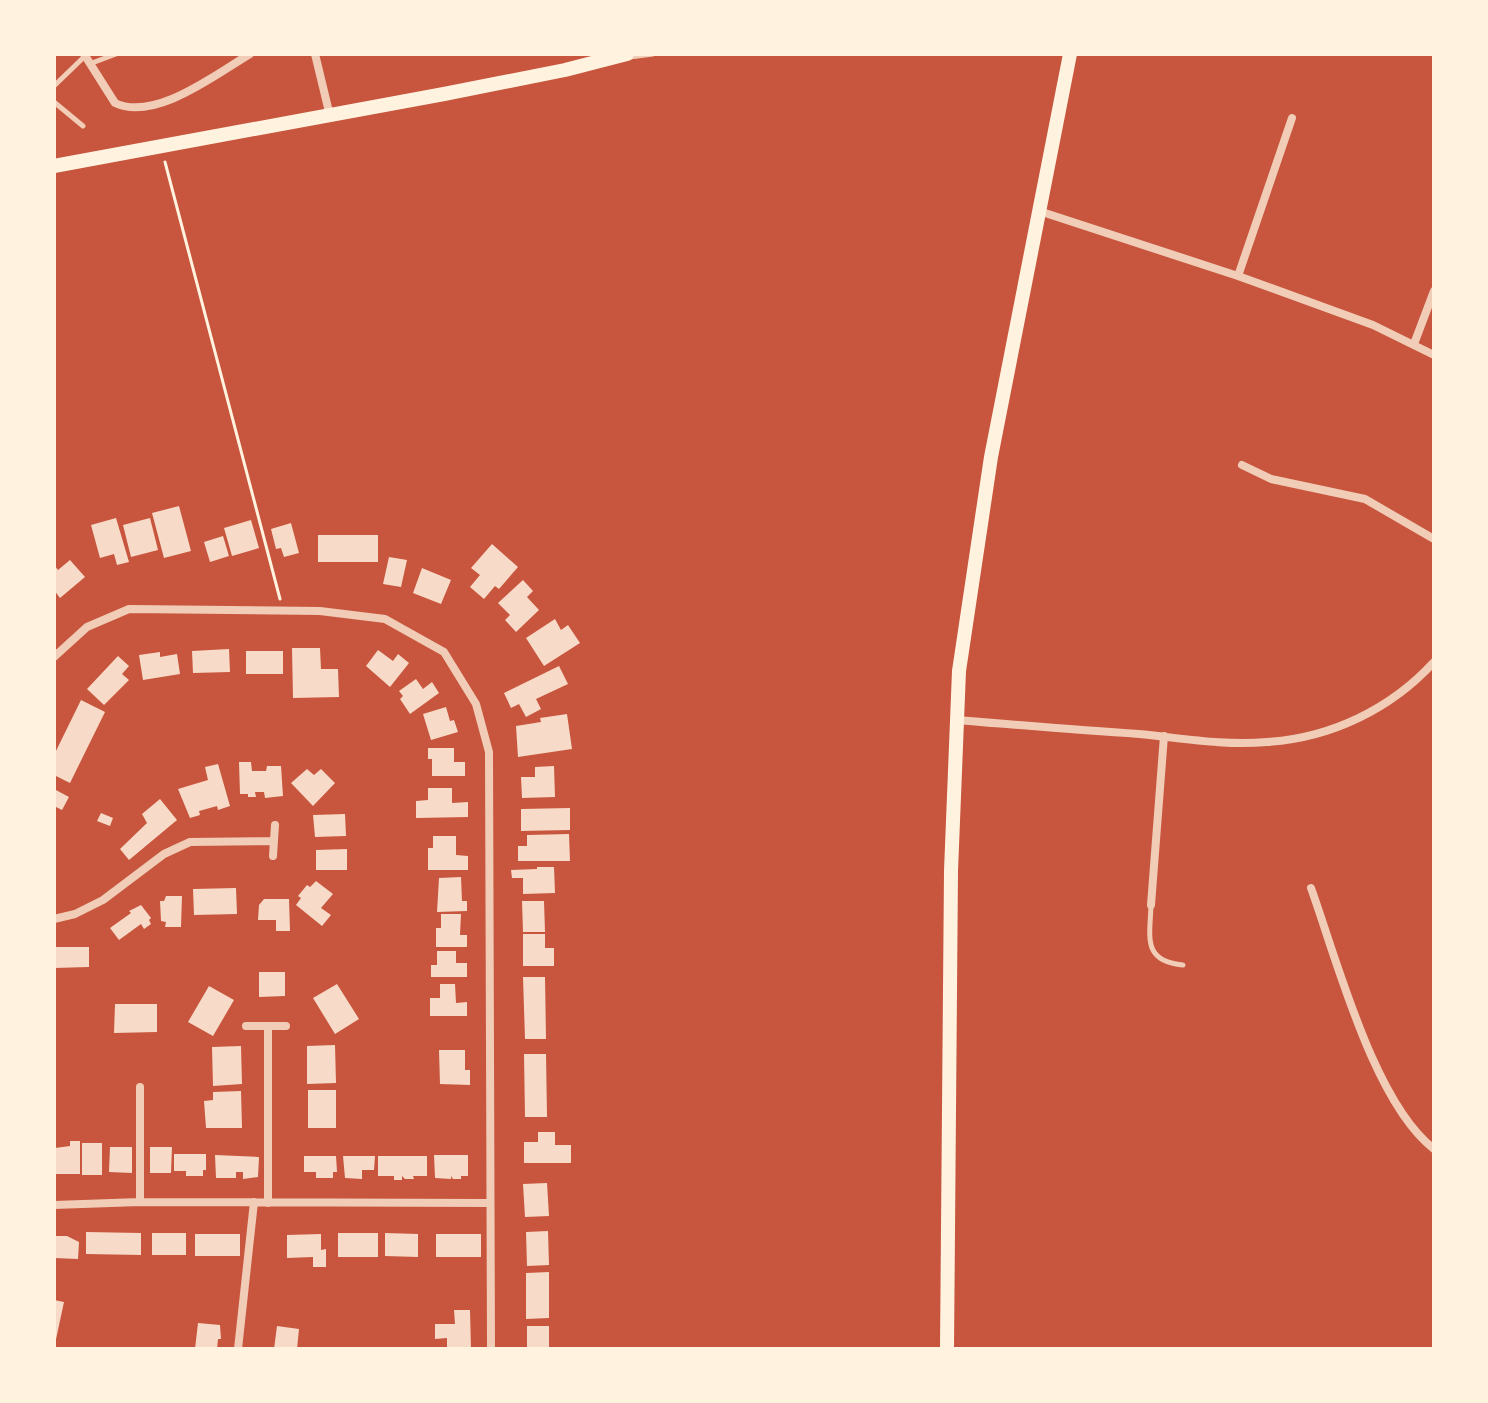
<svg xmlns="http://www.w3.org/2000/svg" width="1488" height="1403" font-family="'Playfair Display',serif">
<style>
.building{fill:#f7dbc8}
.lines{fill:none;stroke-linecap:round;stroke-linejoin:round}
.path{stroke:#fff3e0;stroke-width:3}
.service{stroke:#f1ccb7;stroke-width:5}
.minor{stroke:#f1ccb7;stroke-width:8}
.primary{stroke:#fff3e0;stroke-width:14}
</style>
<rect width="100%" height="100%" fill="#c8553d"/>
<path class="building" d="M179 506 191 551 164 558 152 513Z
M116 518 129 562 117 565 114 554 100 558 91 525Z
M150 518 158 550 131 557 123 525Z
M251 520 259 548 232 556 224 528Z
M291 523 299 553 284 557 281 548 276 549 271 529Z
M318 535H378V562H318Z
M223 536 229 556 210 562 204 542Z
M492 544 518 567 499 589 495 586 484 599 470 587 480 575 471 568Z
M389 557 407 560 401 587 383 584Z
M70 560 85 577 60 598 54 590V565L58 570Z
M422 568 451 580 441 604 413 593Z
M523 580 533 591 527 597 539 610 516 632 505 620 510 615 498 603Z
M555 619 561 630 568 625 580 643 544 666 526 638Z
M292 648H320L321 669H338L339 697 293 698Z
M229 649 230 672 193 673 192 651Z
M378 650 393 661 398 654 409 663 390 687 366 666Z
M246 651H283V674H246Z
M160 652V657L177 654 180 674 143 680 139 655Z
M118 656 129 666 122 674 129 680 104 705 87 689Z
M559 666 568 684 536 699 541 709 526 717 519 704 511 708 504 693Z
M416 679 423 689 432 682 439 693 410 714 400 699 403 696 399 691Z
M81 700 105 712 70 783 54 775V755Z
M446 707 450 721 454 720 458 732 431 740 423 714Z
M567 714 572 749 518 757 516 726 541 722 540 718Z
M428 748H454V762H465V776H432V759H428Z
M239 762H251L252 771H266L267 766H281L283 796 265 798 264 792H255L256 797H248V794H240Z
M218 764 230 806 218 810 217 806 199 811 200 815 190 818 178 789 208 780 205 767Z
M554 766 555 797 522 798 521 777H535V767Z
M307 769 314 775 321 769 335 783 313 806 291 783Z
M428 788H452V803L468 802V817L416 818V801L428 800Z
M54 789 69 797 62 810 54 806Z
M160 799 177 820 129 860 120 849 147 823 142 814Z
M570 808V830L521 831V809Z
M101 813 113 818 110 826 97 821Z
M345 814 346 836 315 837 313 815Z
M569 834 570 861H518V846H527V835Z
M433 836H456V855L468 856V870H428V848H433Z
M347 849V870H316V850Z
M537 867H554L555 893 523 894V878H512L511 870 537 869Z
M461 877 462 901H467V911L437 912 439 878Z
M316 881 333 894 321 908 331 915 322 926 296 905 301 898 298 896 307 885 310 887Z
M236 888 237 914 194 915 193 889Z
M166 896H182L181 927H165L166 922 161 921 160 901H164Z
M264 899H289L290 931H276V920H258L259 905Z
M522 901H544L545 932H523Z
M141 905 151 918 149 920 151 924 144 929 141 924 119 940 110 928 131 913 129 911Z
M441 914H461L460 935H467V947H436V928H441Z
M523 934H545V948H554V966H523Z
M54 947H89V967L54 968Z
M437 951H456V963H467V977H431V965H437Z
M259 972H285V996L259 997Z
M523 977H545L546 1039H525Z
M337 984 359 1019 335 1034 313 998Z
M440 984H455L456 1003 467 1002V1016H430V998H440Z
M209 986 234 1000 213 1036 188 1022Z
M115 1004H157V1032L114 1033Z
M335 1045 336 1083 307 1084V1046Z
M241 1046 242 1084 213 1086 212 1047Z
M439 1050H465V1070H470V1085L440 1084Z
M524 1054H546L547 1117H525Z
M308 1090H336V1128H308Z
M241 1091 242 1128H206L204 1101 213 1100V1092Z
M538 1132H555V1145H571V1163H524V1142H538Z
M70 1141H80V1174H55V1148L70 1146Z
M82 1143H102V1175H82Z
M110 1147H132V1173L109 1172Z
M150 1147H172L171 1173H150Z
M174 1154H206V1170H203V1176H186V1171H174Z
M215 1155 259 1157 258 1177 243 1179V1172H236V1178H216Z
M434 1155H468V1176H461V1179H453L451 1176V1179L435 1178Z
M304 1156H336L337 1172H333V1178H316V1172H304Z
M343 1156H375L374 1170H362V1179L345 1178Z
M378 1156H427V1176H413L414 1179H405L402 1176V1180H394V1176H378Z
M547 1183 549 1216 525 1217 523 1184Z
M548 1231 549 1265 527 1266 526 1232Z
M86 1232 141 1233V1255L86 1254Z
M152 1233H186V1255H152Z
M338 1233H378V1257H338Z
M385 1233 418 1234V1257L385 1256Z
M195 1234H240V1256H195Z
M321 1234V1250L326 1249V1267H313V1257L287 1258V1235Z
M436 1234H481V1257H436Z
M55 1236H67L79 1242 78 1259 54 1258Z
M549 1272V1318L526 1319V1273Z
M54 1300 64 1302 55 1344 54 1343Z
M454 1310H470L471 1349H447V1338L435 1339V1324H455Z
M198 1323 220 1325 221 1339H218L217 1349H195Z
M277 1326 299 1329 297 1349H274Z
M527 1326H549V1349H527Z"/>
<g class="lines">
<path class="path" d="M165 162 280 599"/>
<path class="service" d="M630 57 653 54
M92 63 116 54
M54 86 85 56
M54 102 83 126
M1151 905C1150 937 1142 961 1183 965"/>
<path class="minor" d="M84 54 115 103C155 122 216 74 250 54
M315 54 330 116
M1039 211 1238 276 1373 325 1434 355
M1238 276 1292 118
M1414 344 1434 291
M1242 465 1271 479 1365 499 1434 539
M54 657 87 627 129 609 320 611 385 619 444 652 476 704 489 752 491 1349
M956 720C1017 725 1078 730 1139 734 1181 738 1225 746 1267 742 1331 738 1391 709 1434 662
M273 856 275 825
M1311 888C1337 960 1374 1103 1434 1149
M1151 905 1164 736
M54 919 75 914 103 900 164 854 190 842 274 841
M246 1026H286
M268 1026V1203
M140 1202V1087
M54 1205 140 1202 489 1203
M238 1349 254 1202"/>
<path class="primary" d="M54 166 444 94 565 70 627 54
M947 1349 951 871 959 671 991 457 1070 54"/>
</g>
<rect width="1488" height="1403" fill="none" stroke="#fff3e0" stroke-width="112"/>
</svg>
